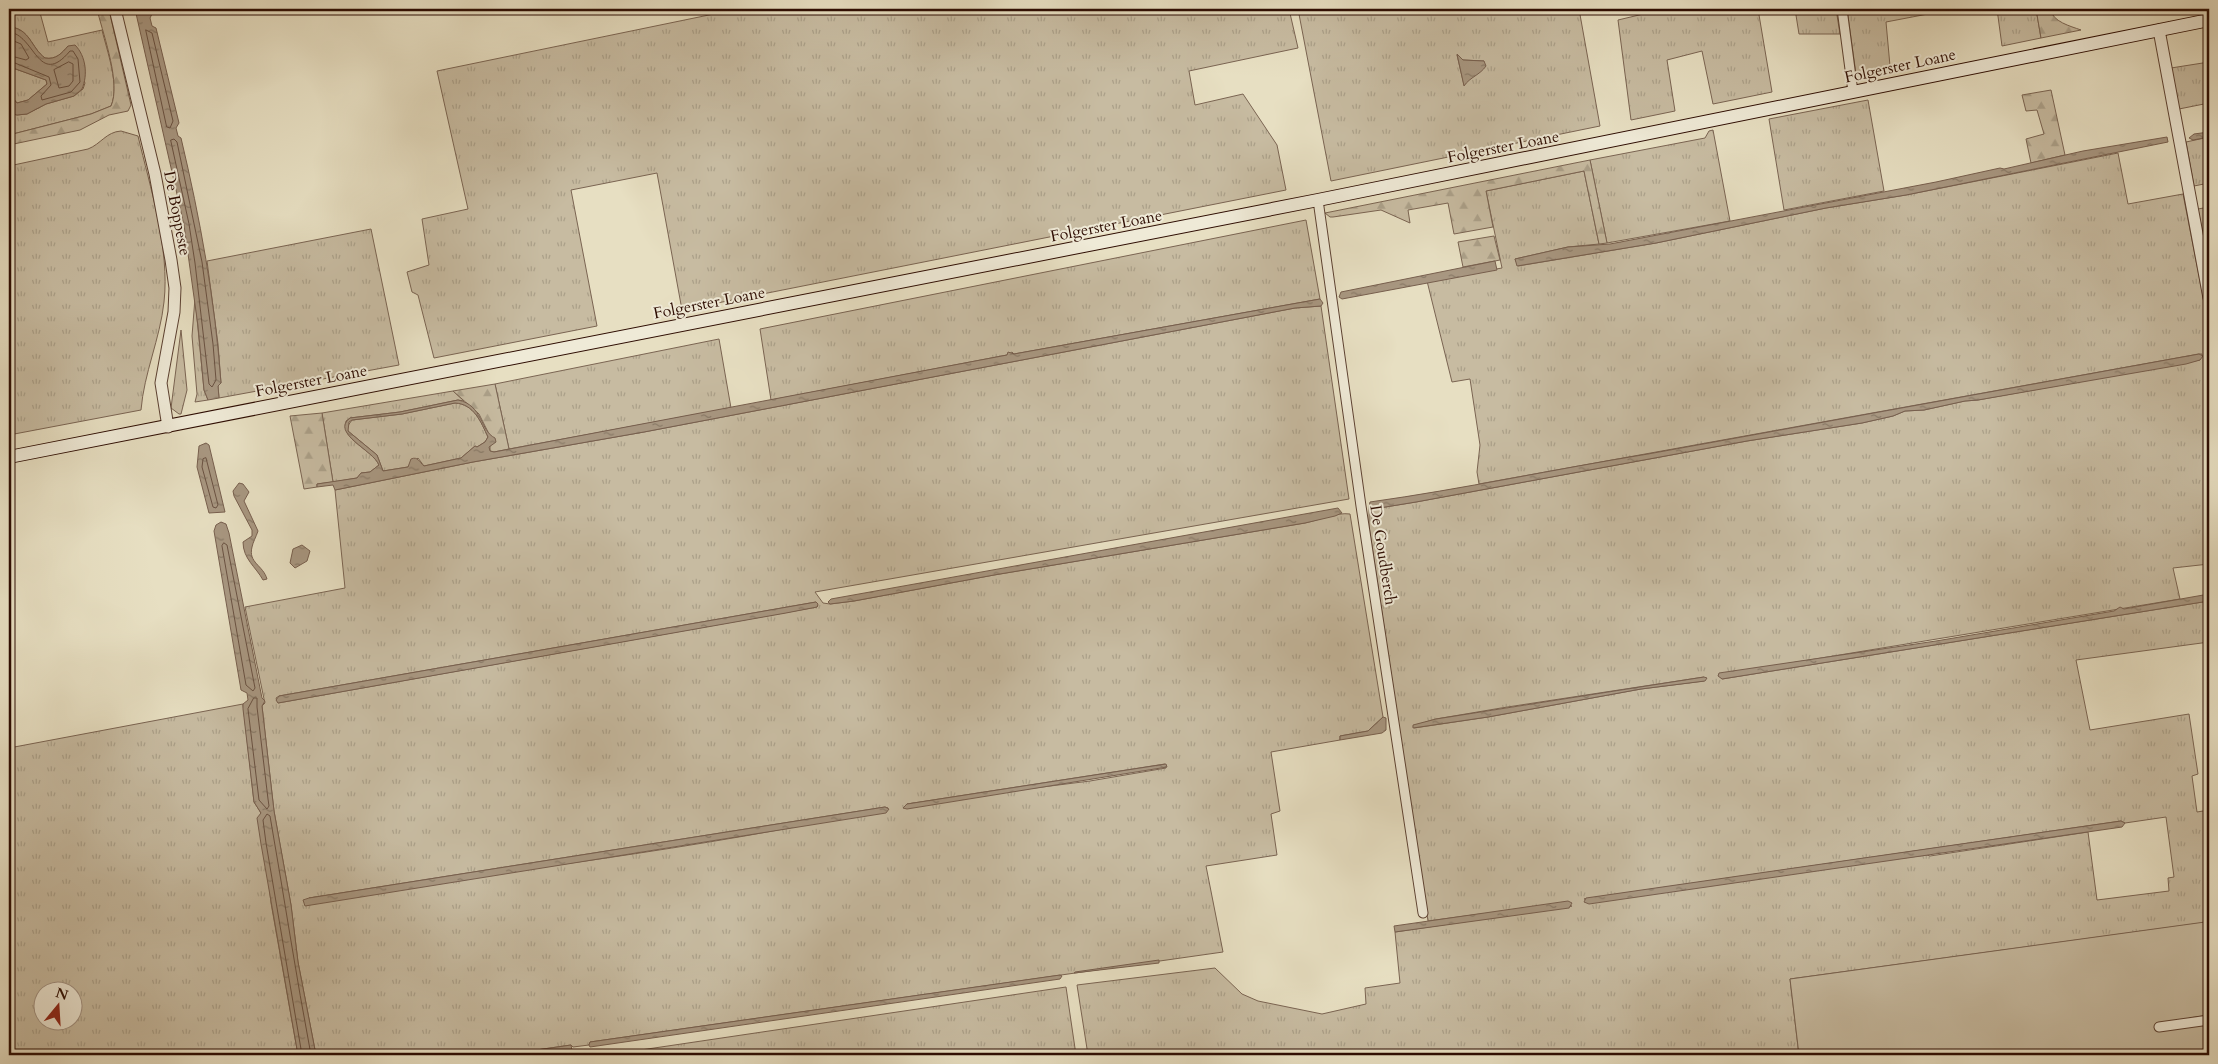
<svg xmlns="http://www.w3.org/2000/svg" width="2218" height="1064" font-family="Cardo,serif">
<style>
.grass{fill:url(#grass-tufts);stroke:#7a6452;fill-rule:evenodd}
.forest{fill:url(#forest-firs);stroke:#7a6452}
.garden{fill:#c7bba1;stroke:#7a6452}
.water{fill:url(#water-ripples);stroke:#775f4e;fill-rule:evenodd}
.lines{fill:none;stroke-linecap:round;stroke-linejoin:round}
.shore{stroke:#6a5242;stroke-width:1}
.minor-casing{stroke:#5c4132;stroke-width:11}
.tertiary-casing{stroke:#5c4132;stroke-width:13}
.secondary-casing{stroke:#2d0c02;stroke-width:14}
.minor{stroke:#efead7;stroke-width:9}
.tertiary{stroke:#efead7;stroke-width:11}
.secondary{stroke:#efead7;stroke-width:12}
.labels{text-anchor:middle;stroke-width:4;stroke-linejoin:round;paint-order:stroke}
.street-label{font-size:16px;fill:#2d0c02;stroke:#efead7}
</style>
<defs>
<pattern id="grass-tufts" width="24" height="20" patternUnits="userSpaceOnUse" patternTransform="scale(1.25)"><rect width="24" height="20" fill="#c7bba1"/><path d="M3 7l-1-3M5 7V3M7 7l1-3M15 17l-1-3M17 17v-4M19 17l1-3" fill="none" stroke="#aba089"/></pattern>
<pattern id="forest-firs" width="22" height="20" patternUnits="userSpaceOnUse" patternTransform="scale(1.25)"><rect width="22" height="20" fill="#c7bba1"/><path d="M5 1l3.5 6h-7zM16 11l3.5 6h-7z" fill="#aba089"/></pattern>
<pattern id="water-ripples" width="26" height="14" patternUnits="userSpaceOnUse" patternTransform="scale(1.25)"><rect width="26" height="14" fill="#a89781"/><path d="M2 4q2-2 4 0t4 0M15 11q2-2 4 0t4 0" fill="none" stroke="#897a67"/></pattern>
</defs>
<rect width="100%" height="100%" fill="#e7dfc2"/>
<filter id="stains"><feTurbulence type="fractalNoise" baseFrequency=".004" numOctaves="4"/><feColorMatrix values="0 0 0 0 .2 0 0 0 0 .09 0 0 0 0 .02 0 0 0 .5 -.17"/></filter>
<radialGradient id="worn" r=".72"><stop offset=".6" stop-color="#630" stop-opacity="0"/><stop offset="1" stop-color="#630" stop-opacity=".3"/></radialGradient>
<path class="grass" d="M9 9H39L48 42 102 30C107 51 120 86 111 106L91 114 9 135V113L17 115 27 114 46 104 74 96 83 89 85 83 68 46C62 53 56 60 45 58 31 48 30 28 9 27Z
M738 9H1289L1298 48 1189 71 1195 105 1243 94 1277 145 1286 190 682 310 657 173 571 190 597 326 434 358 418 295 412 292 407 272 429 265 422 219 468 209 437 71Z
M1298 9H1579L1600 126 1331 181ZM1457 55 1463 60 1484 61C1477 72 1470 76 1464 85Z
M1655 9H1758L1772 92 1713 104 1702 51 1667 60 1675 111 1631 120 1618 20 1656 11Z
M1795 9H1836L1840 34H1799Z
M1847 9H1954L1886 22 1890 66 1856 74Z
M1997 9H2036L2041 38 2002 46Z
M2209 62V103L2179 109 2171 68Z
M13 68 46 80 47 84 28 100 17 103C9 95 9 83 9 72Z
M1868 100 1884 191 1784 210 1769 119Z
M1713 130 1730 221 1607 243 1590 160 1705 138 1709 131Z
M121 131 138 136C150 187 170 249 164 302 160 339 144 373 141 410L9 435V166L88 149C101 144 106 132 121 131Z
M2209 137V183L2194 186 2186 142Z
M2118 153 2128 204 2183 194 2209 327V564L2173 568 2180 599 1718 675 1722 679 2209 601V642L2076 660 2090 730 2189 714 2198 774 2192 776 2197 812 2209 810V922L1790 979 1799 1055H1088L1077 985 1215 968 1242 994 1258 1001 1322 1014 1366 1004 1365 988 1400 983 1395 932 1572 906 1480 914 1428 921 1369 526V507L1373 509 1416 502 1747 441 1862 423 1893 416 1905 411 1924 410 1965 401 1978 400 2200 360 2202 354H2199L1479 484 1477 472 1480 445 1470 379 1452 382 1427 281 1502 268 1486 191 1584 171 1599 244 1568 247 1515 259 1518 266 1656 243 1826 208 1906 195ZM1704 677V681L1641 689 1488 717 1414 728 1413 726 1436 719 1501 708ZM2166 817 2174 877 2168 878 2169 891 2097 900 2088 832 1930 856 1927 855 1584 899 2121 821 2125 823Z
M2209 207V250H2206L2198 209Z
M1306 220 1320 299 1014 354 1012 352 1007 355 771 400 760 329Z
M371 229 399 365 219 398 218 386 221 383 218 344 207 261Z
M195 298 204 390 208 400 195 402 197 394 192 336Z
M1321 306 1349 499 815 592 823 603 830 604 854 601 994 575 1305 523C1319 520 1337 512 1350 514L1383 717 1368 731 1340 736V740L1271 752 1280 811 1271 814 1277 855 1206 866 1223 952 590 1042 589 1045 573 1047 571 1045 502 1055H316L298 962 291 905 274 811 262 706 265 703 264 699 245 607 345 588 335 490 473 462 644 432 1295 308ZM816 602 818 606 817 607 278 703 276 698 279 696ZM1165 764 1166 768 1090 781 907 804ZM885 807 888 808C696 850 503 872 309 898Z
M181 330 187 390 181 414H179L171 408Z
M719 339 731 408 509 449 495 384Z
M453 391 464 401 458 400 400 412 350 418 346 421C340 440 372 449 379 465L370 472 361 473 357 478 333 482 322 413Z
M455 403C474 404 481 422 488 437L485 442 477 447 475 446 461 458 424 466 418 458 408 467 383 471 377 455 348 431 347 427 352 420 402 414Z
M243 704 254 802 261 813 271 903 298 1055H9V748ZM42 992H72V1022H42Z
M1066 987 1076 1055H607Z"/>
<path class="forest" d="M2036 9H2050C2053 22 2070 26 2081 30L2041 38Z
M109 10 131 105 128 111 109 115 80 130 9 145V135L91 114 111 106C121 84 104 37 98 13Z
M2051 90 2065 155 2031 163 2026 139 2044 134 2037 110 2026 111 2022 95Z
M1590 160 1607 243 1599 244 1584 171 1486 191 1493 227 1454 234 1448 203 1408 210 1410 223 1381 210 1333 217H1330L1325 213Z
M1494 236 1500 260 1463 267 1458 242Z
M495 384 509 449 494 452 490 451V436L479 414 453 391Z
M322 413 333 482 317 484V487L304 489 290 416Z"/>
<path class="garden" d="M2205 922 2209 923V1015L2189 1018 2190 1026 2209 1024V1055H1799L1790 979Z"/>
<path class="water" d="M135 9H152L153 12 150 18 152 26 156 28 179 123 176 128 178 136 181 138C200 218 215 300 221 383L218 386 219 398 208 400 204 390 198 326 184 225Z
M9 27C30 28 31 48 45 58 56 60 62 53 68 46L75 45C86 56 88 75 82 89L74 96 46 104 27 114 17 115 9 113ZM13 68 46 80 47 84 28 100 17 103C9 95 9 83 9 72Z
M1457 54 1463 60 1484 61 1486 66C1480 75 1470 77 1464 86Z
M2209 132V137L2193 140 2189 138 2194 134Z
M2167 137 2168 142 1906 195 1826 208 1656 243 1517 266 1515 259 1568 247 1610 244 1936 182 2000 168 2004 169 2083 151Z
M1495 261 1497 270 1342 299 1339 297 1341 292Z
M1320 299 1323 303 1321 306 1295 308 644 432 473 462 335 490 333 485 317 487V484L357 478 361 473 370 472 379 465C373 450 330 433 350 418L400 412 458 400C483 405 480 431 495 438L496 442 489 447 490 451 494 452 1007 355 1008 352 1014 354ZM455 403C474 404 481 422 488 437L485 442 477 447 475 446 461 458 424 466C419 462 418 456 411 459L408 467 383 471 377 455 348 431 349 422 352 420 402 414Z
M2199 354 2203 356 2200 360 2186 364 1978 400 1965 401 1924 410 1905 411 1893 416 1862 423 1747 441 1416 502 1373 509 1369 507 1370 502C1463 489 1555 469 1648 454Z
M206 443 209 445 225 512 209 513 197 467 199 446Z
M239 483 243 484 249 492 244 501 258 531C256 537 253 542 252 547 248 563 263 565 267 579L263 580C256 567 243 559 243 542L252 536V530L234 496 233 491Z
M1338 508 1342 513 1335 516 1305 523 994 575 854 601 830 604 828 602 831 599Z
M221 522 226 524 229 533 262 698 265 701 262 706 274 811 291 905 298 962 316 1055H298L261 844 257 818 261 813 254 802 243 709V704L248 700 247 693 241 690 214 531 216 525Z
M302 545 310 551 307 561 295 568 290 563 293 549Z
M2209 594V601L1722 679 1718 676 1719 673 1936 641 2114 611 2120 607 2124 609Z
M816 602 818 604 817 607 786 613 278 703 276 700 279 696Z
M1704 677 1707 678 1705 681 1641 689 1488 717 1413 728V725L1436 719Z
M1383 717 1386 718V730L1382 733 1340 740V736L1368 731Z
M1166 764 1167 767 907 809 903 808 907 804Z
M885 807 889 809 886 813 305 906 303 900 309 898Z
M2121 821 2125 823 2122 827 1589 904 1584 902 1586 898Z
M1568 901 1572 903 1569 908 1395 932 1394 926Z
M1159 960V963L1074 973 1075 972Z
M1060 975 1062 976 1060 979 590 1047 589 1045 590 1042Z
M571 1045 572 1050 538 1055H502Z"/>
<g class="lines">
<path class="shore" d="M146 30 152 33 173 121 170 128 167 127Z
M9 32C35 34 38 89 70 51H73L78 59 80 82 71 92 42 100 41 96 51 85 49 77 15 63 9 64
M9 39 21 44 29 58 26 60 15 57H9
M69 62 73 64V81L69 86 59 88 54 70Z
M171 140 174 139 177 142 202 262 213 344 216 380 212 387 209 384 195 263 189 224Z
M206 458 218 505 216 508 213 507 202 467 203 459Z
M224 543 227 545 255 688 253 691 246 685 222 546Z
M254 698H257V707L268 799 269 806 267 809 259 800 248 709Z
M302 1055 266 843 263 820 267 814 270 816C284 896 296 976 311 1055"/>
<g class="minor-casing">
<path id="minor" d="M1842 9 1853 92
M1318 200 1361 506 1423 913
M2159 1027 2209 1020"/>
</g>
<g class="tertiary-casing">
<path id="tertiary" d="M115 9 155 174 171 260 175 288 174 312 161 383 168 427
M2159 30 2209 298"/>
</g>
<g class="secondary-casing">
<path id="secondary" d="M9 457 1318 200 2209 20"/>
</g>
<use href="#minor" class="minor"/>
<use href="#tertiary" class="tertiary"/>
<use href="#secondary" class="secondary"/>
</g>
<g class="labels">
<g class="street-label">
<text transform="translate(1900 65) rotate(-12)" y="6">Folgerster Loane</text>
<text transform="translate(1503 146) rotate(-11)" y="6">Folgerster Loane</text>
<text transform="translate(178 213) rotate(79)" y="6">De Boppeste</text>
<text transform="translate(1106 225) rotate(-11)" y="6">Folgerster Loane</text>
<text transform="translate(709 302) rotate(-11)" y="6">Folgerster Loane</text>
<text transform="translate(311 380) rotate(-11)" y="6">Folgerster Loane</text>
<text transform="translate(1384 555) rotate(81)" y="6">De Goudberch</text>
</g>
</g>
<rect width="2218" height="1064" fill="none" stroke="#e7dfc2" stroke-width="30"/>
<rect x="10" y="10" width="2198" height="1044" fill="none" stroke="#2d0c02" stroke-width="2.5"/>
<rect x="15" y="15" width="2188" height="1034" fill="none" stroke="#2d0c02"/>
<g transform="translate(58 1006) rotate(18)"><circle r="24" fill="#efead7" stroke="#a19182"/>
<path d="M0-4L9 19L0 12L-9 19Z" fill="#8f2418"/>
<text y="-8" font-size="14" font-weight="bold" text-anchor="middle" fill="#2d0c02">N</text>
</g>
<rect width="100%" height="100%" filter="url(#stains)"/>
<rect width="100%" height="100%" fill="url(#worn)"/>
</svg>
